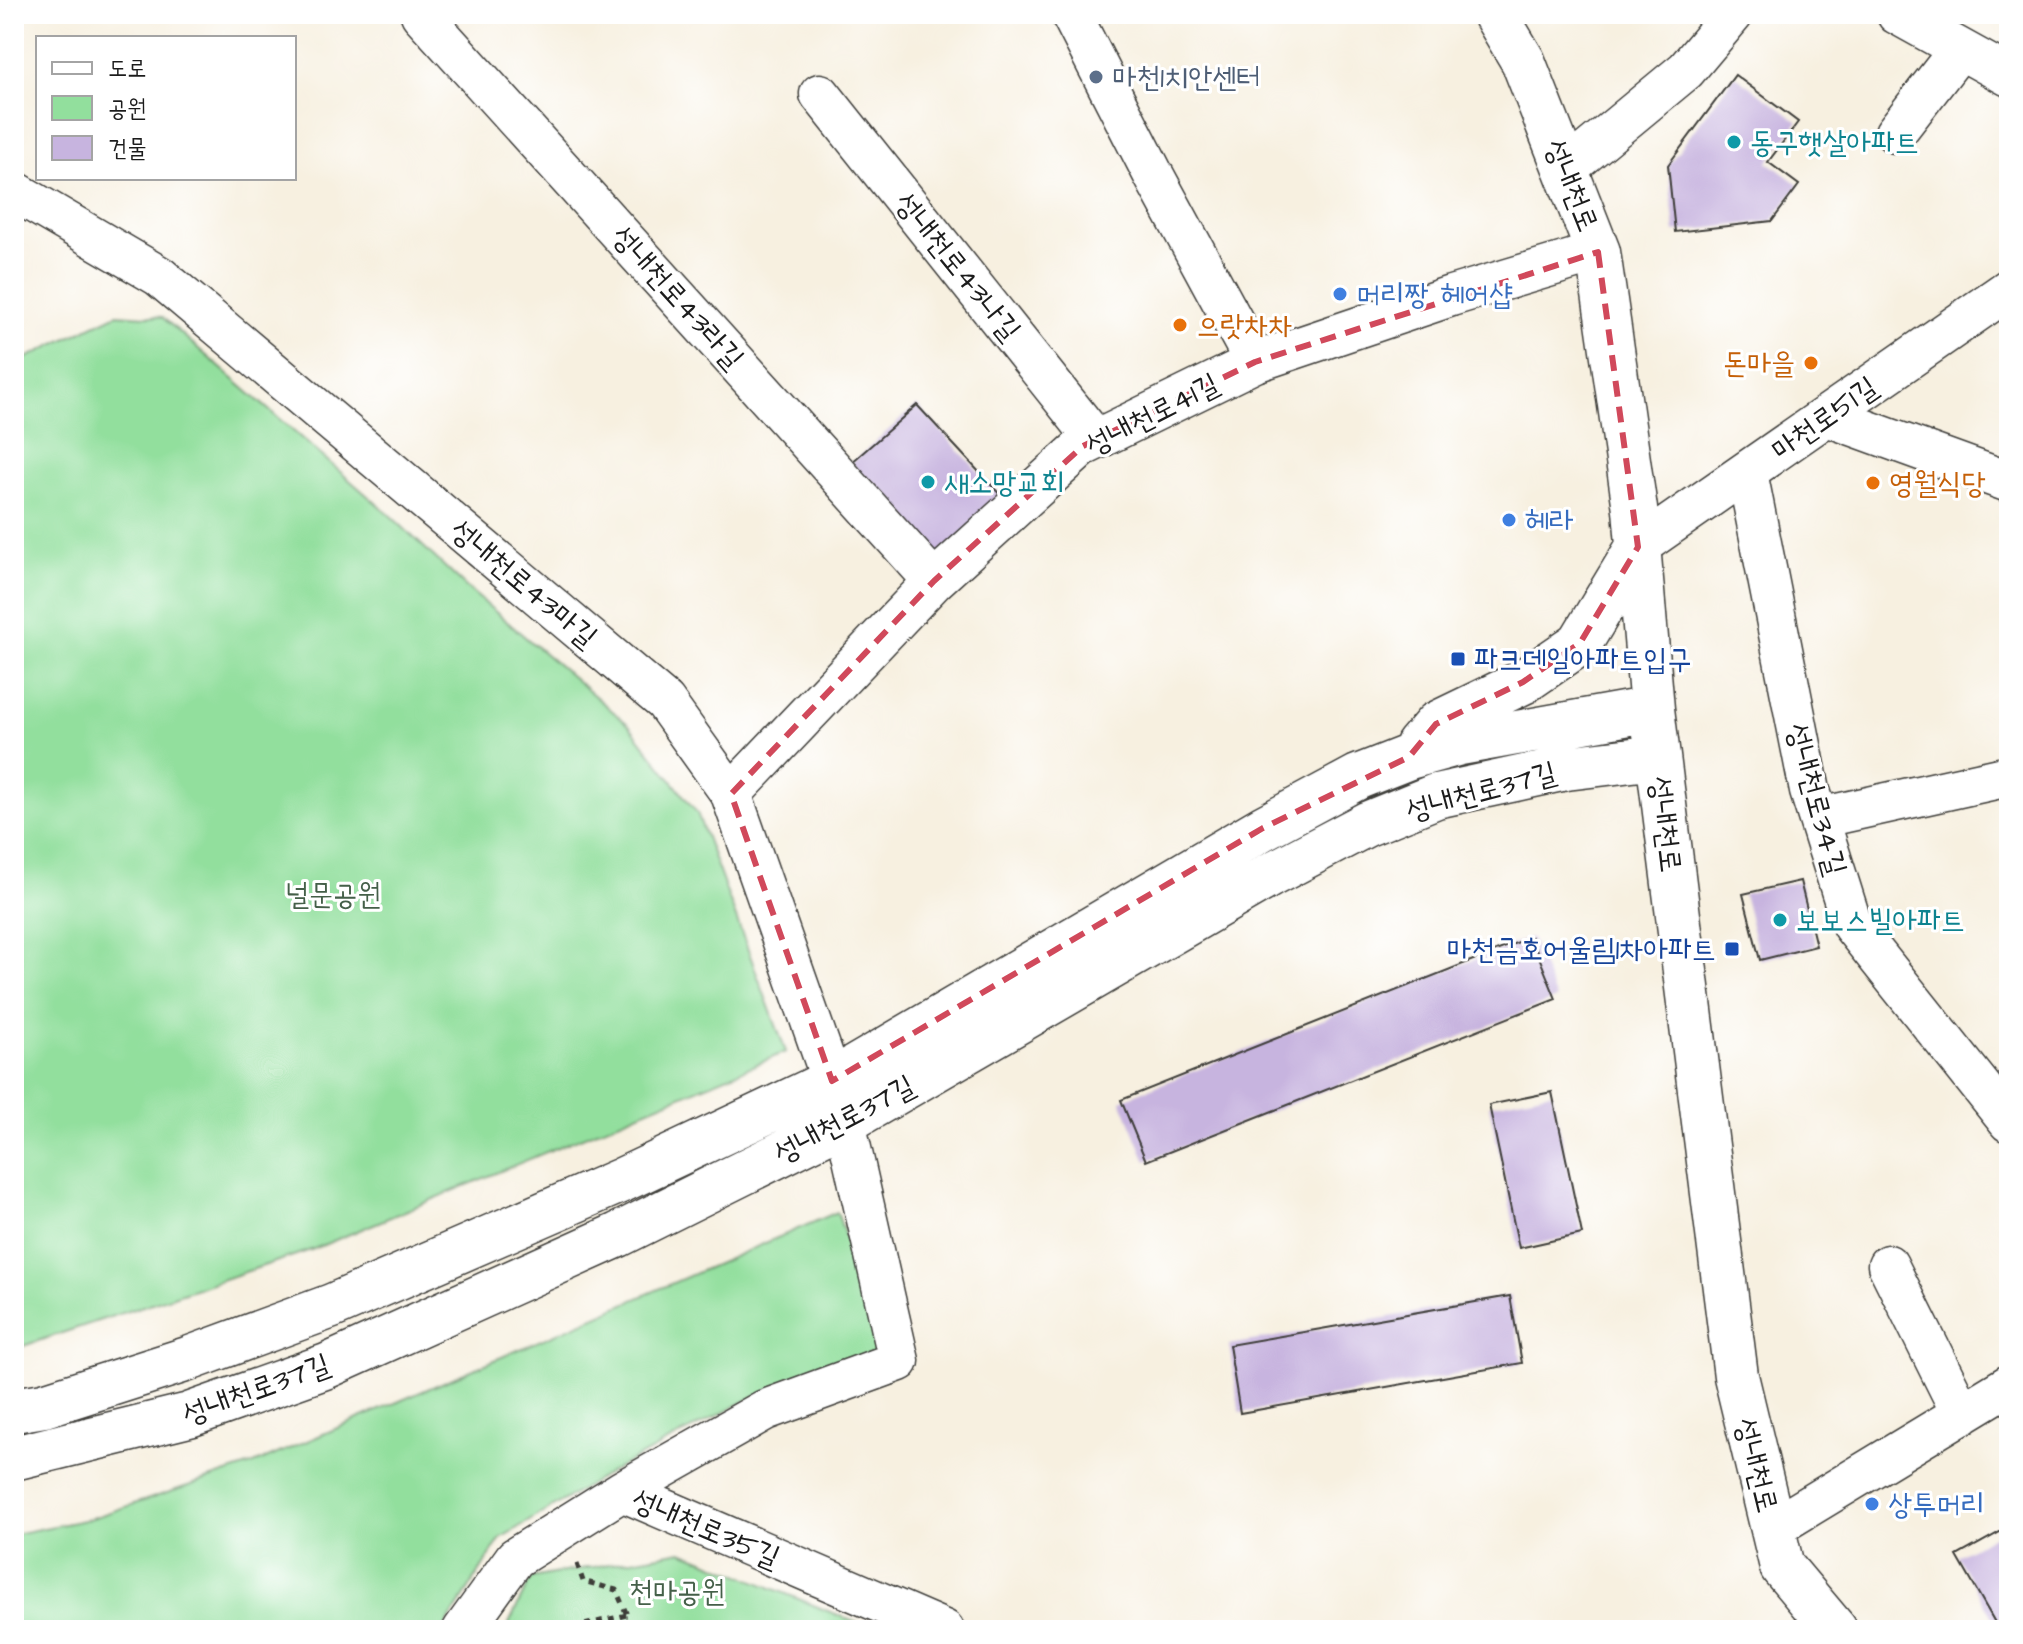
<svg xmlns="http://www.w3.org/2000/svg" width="2023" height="1644" font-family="'Architects Daughter','Poor Story',sans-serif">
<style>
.green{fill:#92df9d;stroke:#577e5c;stroke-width:2}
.building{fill:#c7b4df}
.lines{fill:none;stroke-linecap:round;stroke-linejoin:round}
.street-casing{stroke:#3d3c39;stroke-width:43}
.secondary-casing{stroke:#3d3c39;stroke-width:47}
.path{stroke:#3d3c39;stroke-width:5;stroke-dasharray:6 6;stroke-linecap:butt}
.street{stroke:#fff;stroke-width:40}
.secondary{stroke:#fff;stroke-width:44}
.marked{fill:none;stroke:#d1495b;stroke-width:6;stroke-dasharray:16 10;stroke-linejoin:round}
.service-dot{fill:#5c6f8a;stroke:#fff;stroke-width:3}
.culture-dot{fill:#0f9aa8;stroke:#fff;stroke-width:3}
.shop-dot{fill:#3f7fe0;stroke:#fff;stroke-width:3}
.food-dot{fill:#e8710a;stroke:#fff;stroke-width:3}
.transit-dot{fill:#1a4fb4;stroke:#fff;stroke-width:3}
.labels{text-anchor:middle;stroke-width:6;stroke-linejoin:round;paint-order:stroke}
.service-label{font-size:30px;fill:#4e5e75;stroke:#fff;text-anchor:start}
.culture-label{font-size:30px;fill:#0d838f;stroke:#fff;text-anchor:start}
.street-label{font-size:30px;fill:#1c1c1c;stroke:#fff}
.shop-label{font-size:30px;fill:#366cbe;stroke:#fff;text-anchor:start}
.food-label{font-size:30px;fill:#c56008;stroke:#fff;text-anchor:start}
.transit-label{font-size:30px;fill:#164399;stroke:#fff;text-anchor:start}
.park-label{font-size:30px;fill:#456049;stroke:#fff}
</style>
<rect width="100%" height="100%" fill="#fff"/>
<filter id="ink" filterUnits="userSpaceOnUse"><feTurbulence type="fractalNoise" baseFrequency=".0125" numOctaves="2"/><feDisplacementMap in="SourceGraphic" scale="16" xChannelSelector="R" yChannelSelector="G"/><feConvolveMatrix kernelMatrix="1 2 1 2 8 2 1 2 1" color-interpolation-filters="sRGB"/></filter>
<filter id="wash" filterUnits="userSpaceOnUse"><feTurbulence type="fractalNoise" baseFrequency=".006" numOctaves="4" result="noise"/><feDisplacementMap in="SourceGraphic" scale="32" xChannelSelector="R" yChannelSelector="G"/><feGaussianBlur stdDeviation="1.8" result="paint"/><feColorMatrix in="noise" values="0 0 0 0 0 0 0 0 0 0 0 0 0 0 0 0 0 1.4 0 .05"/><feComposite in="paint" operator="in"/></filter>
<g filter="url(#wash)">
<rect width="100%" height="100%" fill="#f7f0e0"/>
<path class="green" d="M117 314 162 317 391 516 466 587 629 725 697 813 786 1052 314 1249 14 1349V364Z
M837 1212 883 1349 755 1396 614 1470 501 1538 443 1630H14V1534L89 1519 254 1464Z
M682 1551 874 1630H506L531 1578Z"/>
<g id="blocks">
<path class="building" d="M1735 75 1798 122 1768 162 1799 185 1772 221 1675 232 1668 165Z
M917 405 1006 501 940 561 851 463Z
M1800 881 1816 946 1760 960 1743 894Z
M1531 937 1556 999 1146 1161 1121 1100Z
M1552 1092 1582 1234 1519 1248 1489 1105Z
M1510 1296 1522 1363 1240 1413 1229 1345Z
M2009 1527V1628L1997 1626 1957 1556Z"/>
</g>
</g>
<g filter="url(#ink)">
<use href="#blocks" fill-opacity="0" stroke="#3d3c39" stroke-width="2"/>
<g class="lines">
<g class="street-casing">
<path id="street" d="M421 14 934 581
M1071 14 1153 174 1255 362
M1897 14 2009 76
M820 94 1095 439
M1895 133 1960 49
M1565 170 1686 70 1733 14
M14 191 159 276 665 702 731 794 832 1081
M1827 416 2009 482
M1747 472 1810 791 1852 925 2009 1122
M1638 547 2009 289
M731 794 934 581 1083 446 1255 362 1451 296 1598 252
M1819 818 2009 776
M1888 1265 1962 1414
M622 1491 944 1630
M1773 1528 2009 1385
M463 1630 515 1558 622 1491 765 1410 899 1361 845 1122"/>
</g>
<g class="secondary-casing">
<path id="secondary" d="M1495 14 1523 61 1598 252 1635 509 1652 709 1736 1376 1782 1567 1835 1630
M1418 745 1436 724 1523 682 1580 643 1638 547
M14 1410 44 1405 188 1359 332 1306 622 1180 832 1081 1263 828 1358 777 1409 757 1460 743 1652 709
M14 1458 189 1415 327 1366 618 1235 845 1122 1270 875 1367 824 1436 796 1566 768 1657 757"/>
</g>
<path class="path" d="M577 1564 583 1581 616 1590 627 1615 629 1630
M562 1630 627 1615"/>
<use href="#street" class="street"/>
<use href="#secondary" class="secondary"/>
</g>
</g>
<path class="marked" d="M1598 252 1638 547 1580 643 1523 682 1436 724 1409 757 1263 828 832 1081 731 794 934 581 1083 446 1255 362Z"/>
<circle class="service-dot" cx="1096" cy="77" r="8"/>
<g class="culture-dot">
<circle cx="1734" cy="142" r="8"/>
<circle cx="928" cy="482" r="8"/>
<circle cx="1780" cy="920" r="8"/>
</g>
<g class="shop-dot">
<circle cx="1340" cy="294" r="8"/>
<circle cx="1509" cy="520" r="8"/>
<circle cx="1872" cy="1504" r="8"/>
</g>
<g class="food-dot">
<circle cx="1180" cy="325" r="8"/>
<circle cx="1811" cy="363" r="8"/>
<circle cx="1873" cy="483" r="8"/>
</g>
<g class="transit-dot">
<rect x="1450" y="651" width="16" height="16" rx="4"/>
<rect x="1724" y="941" width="16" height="16" rx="4"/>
</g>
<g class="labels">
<g class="service-label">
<text x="1112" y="87">마천1치안센터</text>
</g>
<g class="culture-label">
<text x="1750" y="152">동구햇살아파트</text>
<text x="944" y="492">새소망교회</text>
<text x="1796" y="930">보보스빌아파트</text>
</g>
<g class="street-label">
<text transform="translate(1572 185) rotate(68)" y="10">성내천로</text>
<text transform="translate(958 266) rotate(51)" y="10">성내천로43나길</text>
<text transform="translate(678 297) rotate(48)" y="10">성내천로43라길</text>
<text transform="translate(1152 414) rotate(-27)" y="10">성내천로41길</text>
<text transform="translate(1824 418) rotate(-35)" y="10">마천로51길</text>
<text transform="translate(524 583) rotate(40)" y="10">성내천로43마길</text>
<text transform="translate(1481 791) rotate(-15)" y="10">성내천로37길</text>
<text transform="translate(1817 799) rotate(75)" y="10">성내천로34길</text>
<text transform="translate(1666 824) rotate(83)" y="10">성내천로</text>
<text transform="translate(844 1119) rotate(-28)" y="10">성내천로37길</text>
<text transform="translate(256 1389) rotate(-20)" y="10">성내천로37길</text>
<text transform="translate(1757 1465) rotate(76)" y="10">성내천로</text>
<text transform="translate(706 1528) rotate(23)" y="10">성내천로35길</text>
</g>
<g class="shop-label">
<text x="1356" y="304">머리짱 헤어샵</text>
<text x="1525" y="530">헤라</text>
<text x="1888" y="1514">상투머리</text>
</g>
<g class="food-label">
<text x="1196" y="335">으랏차차</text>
<text x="1795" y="373" text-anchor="end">돈마을</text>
<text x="1889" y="493">영월식당</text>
</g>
<g class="transit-label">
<text x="1474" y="669">파크데일아파트입구</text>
<text x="1716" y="959" text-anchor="end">마천금호어울림1차아파트</text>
</g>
<g class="park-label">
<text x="333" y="904">널문공원</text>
<text x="677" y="1601">천마공원</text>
</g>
</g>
<rect width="2023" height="1644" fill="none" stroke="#fff" stroke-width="48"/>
<rect x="36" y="36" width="260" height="144" fill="#ffffff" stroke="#a4a4a4" stroke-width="2"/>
<rect x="52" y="62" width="40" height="12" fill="#ffffff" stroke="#a4a4a4" stroke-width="2"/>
<text x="108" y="76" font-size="24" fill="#1c1c1c">도로</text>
<rect x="52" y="96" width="40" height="24" fill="#92df9d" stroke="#a4a4a4" stroke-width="2"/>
<text x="108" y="116" font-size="24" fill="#1c1c1c">공원</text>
<rect x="52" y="136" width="40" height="24" fill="#c7b4df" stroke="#a4a4a4" stroke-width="2"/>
<text x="108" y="156" font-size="24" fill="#1c1c1c">건물</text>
</svg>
